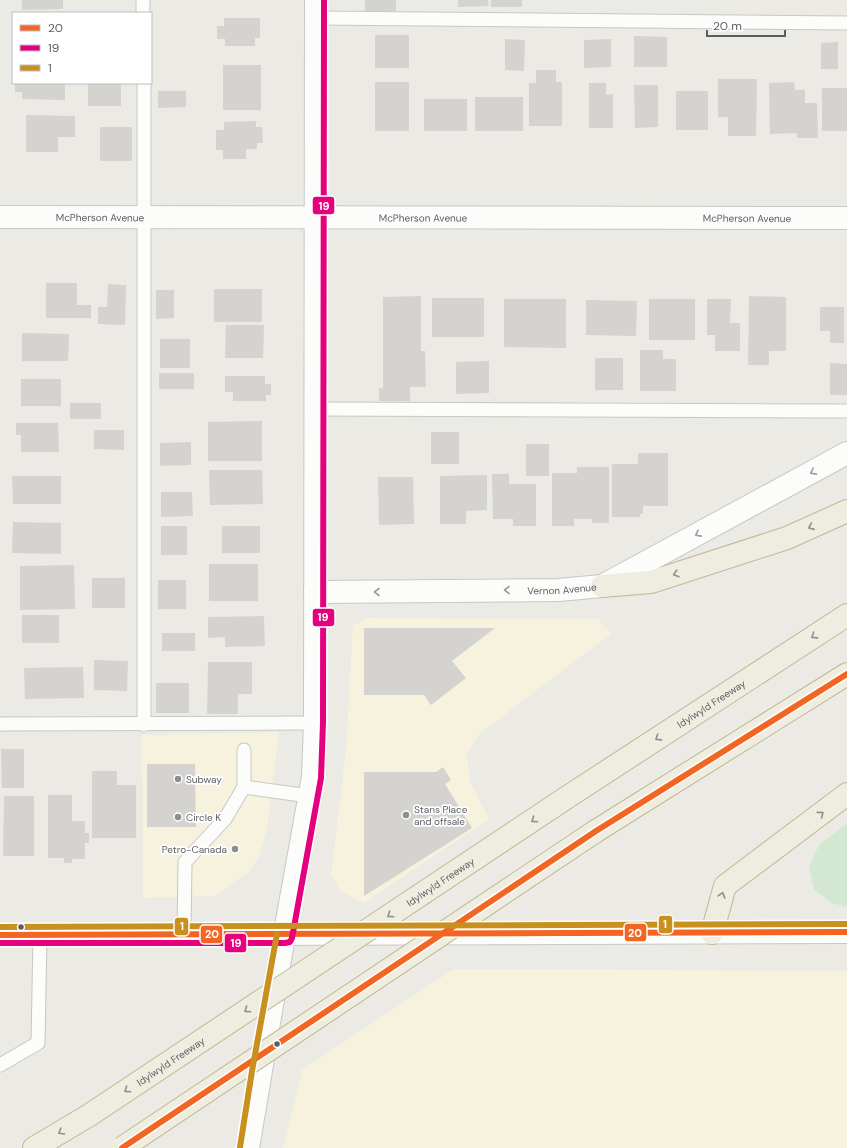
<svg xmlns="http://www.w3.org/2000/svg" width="847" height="1148" font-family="'DM Sans',sans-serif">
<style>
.commercial{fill:#f6f2dd}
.green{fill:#d2e8d1}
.building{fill:#d4d3d0}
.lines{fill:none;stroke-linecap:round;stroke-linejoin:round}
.lane-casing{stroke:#c7c7c5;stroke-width:15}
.street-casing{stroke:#c7c7c5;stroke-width:24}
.secondary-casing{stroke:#c7c7c7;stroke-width:24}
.highway-casing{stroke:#c2b792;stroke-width:24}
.lane{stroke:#fcfcfb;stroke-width:13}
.street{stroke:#fcfcfb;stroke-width:22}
.secondary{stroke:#fcfcfb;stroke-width:22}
.highway{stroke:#eeede0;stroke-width:22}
.highway-bridge-casing{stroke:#c2b792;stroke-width:24;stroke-linecap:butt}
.highway-bridge{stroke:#eeede0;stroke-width:22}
.bus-1-casing{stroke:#fff;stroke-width:9}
.bus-2-casing{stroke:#fff;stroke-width:9}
.bus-3-casing{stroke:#fff;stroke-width:9}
.bus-1{stroke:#f26522;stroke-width:6}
.bus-2{stroke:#e5007d;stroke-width:6}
.bus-3{stroke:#c8901e;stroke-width:6}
.oneway{stroke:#9b9da0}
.oneway2{stroke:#8e8f8f}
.poi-dot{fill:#8d8e90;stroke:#fff;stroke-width:1.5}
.bus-dot{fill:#5a5d63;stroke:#fff;stroke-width:1.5}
.labels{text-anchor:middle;stroke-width:3.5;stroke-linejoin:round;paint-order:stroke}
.street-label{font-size:10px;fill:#5a5d63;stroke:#fff}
.poi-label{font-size:10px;fill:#5a5d63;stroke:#fff;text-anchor:start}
.line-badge{stroke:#fff;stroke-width:1.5}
.badge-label{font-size:11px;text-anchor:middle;font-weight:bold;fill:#fff}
</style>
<rect width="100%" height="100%" fill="#ebeae5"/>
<path class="commercial" d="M367 618 598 619 611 634 480 733 467 754 470 782 489 819 364 903 340 891 331 874 346 751 353 626Z
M279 732 267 829 260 854 249 872 214 896 143 898 142 735Z
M454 969 847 971V1148H283L302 1070Z"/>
<path class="green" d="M847 823V907L831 903 814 889 809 867 819 845Z"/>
<path class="building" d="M22 0H63V9L22 10Z
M365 0H396V11H365Z
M458 0H488L489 6 458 7Z
M491 0H522V7H491Z
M224 18H260V38H255V46H225V39H217V26H224Z
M375 35H409V68H375Z
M634 36 667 37V67H634Z
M505 39 525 40 524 71 505 70Z
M611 39V67L584 68V40Z
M838 42V69H821V43Z
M223 65H261V110H223Z
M536 70H556V82H562V126H529V83H536Z
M718 79H757L756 136H728V117H718Z
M375 82H409V131H375Z
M794 82 795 90H805V103H817L818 138H797V133L770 134 769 83Z
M15 83 65 84V100L22 99V92H15Z
M88 83H121V106H88Z
M589 83H606V95L613 94V128H589Z
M634 85H658V127L635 128Z
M822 88H847V131H822Z
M158 91H186V107L158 108Z
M676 91H708V130H676Z
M475 97H523V131H475Z
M424 99H467V131H424Z
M26 115 75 116V137H58V152H26Z
M256 121V127H262L263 143H257V149H246V159H223V150H216V130H224V122Z
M100 127H132V161H100Z
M46 283H77V305H91V318H46Z
M108 284 126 285 125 325 98 324V307H107Z
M214 289H262V322H214Z
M156 290H174V318L156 319Z
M421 296V351H425L426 387H410V401H379V388H383V297Z
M749 296 786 297V351H769V365H748Z
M432 298H484V337H432Z
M504 299H566V348L504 347Z
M649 299H695V340H649Z
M707 299H731L730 323H740V351H715V335H707Z
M586 300 637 301 636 336 586 335Z
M820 307H844V343H830V331H820Z
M226 325H264L263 358H225Z
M22 333 69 334 68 361H22Z
M160 339H190V368H160Z
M640 350H663V359H676V391H640Z
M595 358H623V390H595Z
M489 361V393L456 394V362Z
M830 363 847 364V395H830Z
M159 373H194V389H159Z
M225 376H265V384H271V395H266V401H233V392H225Z
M21 379H61V406H21Z
M70 403H101V419H70Z
M262 421V461H208V422Z
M16 423H58L59 452H21V435H16Z
M94 430H124V450L94 449Z
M431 432H459V464H431Z
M191 442V465L160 466V443Z
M526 444H549V476H526Z
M638 453H668V506H643V514H640V517H612V464H638Z
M577 467H609V523H592V519H574V526H552V473H577Z
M209 470H262L263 504 210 505Z
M492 474H509V484H536V526H513V519H493Z
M487 475V510L466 511V524H440V476Z
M12 476H61V504H13Z
M378 477H413L414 524 379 525Z
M161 492H192L193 516 161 517Z
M13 522 61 523V554L12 553Z
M161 526H187V555H161Z
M222 526H260V553H222Z
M209 564H258V601H209Z
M74 565 75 609 20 610V566Z
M92 578H125V608H92Z
M158 580H186V609H158Z
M22 615H59V643H22Z
M264 616 265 646 225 647V637L208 638V617Z
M364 628H495L452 661 466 678 431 705 424 695H364Z
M162 633H195V651H162Z
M94 660 128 661 127 691 94 690Z
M208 662H252V694H238V714H207Z
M83 667 84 698 25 699 24 668Z
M156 683H189V713H156Z
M1 749H24V788H2Z
M147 764H195L196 827H147Z
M443 767 451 780 445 784 472 828 364 896V772H436Z
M92 771H117V785H136V838H92Z
M48 795H72V821H85V833H89V843H85V859H72V863H64V858H48Z
M4 796H34V856H3Z"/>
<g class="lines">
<g class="lane-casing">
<path id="lane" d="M143 0V13
M316 18 847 23
M144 83V725
M315 409 847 411
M0 724 315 723
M244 750V787
M184 935 185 862 225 819 244 787 309 796
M0 1065 38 1043 40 934"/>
</g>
<g class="street-casing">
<g id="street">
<path id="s1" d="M0 217 847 218"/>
<path d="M602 586 847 453"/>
</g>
</g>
<g class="secondary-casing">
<g id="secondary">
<path id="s2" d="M315 592 559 590 602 586"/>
<path d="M0 935 847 932"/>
<path d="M248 1148 275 987 313 777 315 723 316 0"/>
</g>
</g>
<g class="highway-casing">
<g id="highway">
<path d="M602 586 651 582 787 538 847 511"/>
<path id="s3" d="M566 798 847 615"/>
<path d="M596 831 847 674"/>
<path d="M712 933 725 886 847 794"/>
<path d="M34 1148 88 1116"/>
</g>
</g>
<use href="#lane" class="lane"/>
<use href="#street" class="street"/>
<use href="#secondary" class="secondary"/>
<use href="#highway" class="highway"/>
<g class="highway-bridge-casing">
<g id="highway-bridge">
<path id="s4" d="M88 1116 566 798"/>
<path d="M122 1148 596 831"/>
</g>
</g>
<use href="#highway-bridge" class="highway-bridge"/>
<g class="bus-1-casing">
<path id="bus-1" d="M0 935 847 932
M122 1148 596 831 847 674"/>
</g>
<g class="bus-2-casing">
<path id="bus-2" d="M0 943H285L290 942 292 938 321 778 323 723 324 0"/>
</g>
<g class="bus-3-casing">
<path id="bus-3" d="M0 927 847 924
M240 1147 252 1071 277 934"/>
</g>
<use href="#bus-1" class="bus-1"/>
<use href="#bus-2" class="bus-2"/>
<use href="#bus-3" class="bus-3"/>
</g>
<defs><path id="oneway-chevron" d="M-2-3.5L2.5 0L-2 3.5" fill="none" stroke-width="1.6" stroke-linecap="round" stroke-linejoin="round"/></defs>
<g class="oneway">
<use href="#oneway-chevron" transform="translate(813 472) rotate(152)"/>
<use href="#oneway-chevron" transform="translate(698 534) rotate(152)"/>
<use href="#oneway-chevron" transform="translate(507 590) rotate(180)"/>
<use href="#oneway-chevron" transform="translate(377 592) rotate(180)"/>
</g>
<g class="oneway2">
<use href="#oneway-chevron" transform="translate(811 527) rotate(156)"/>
<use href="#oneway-chevron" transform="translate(676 574) rotate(162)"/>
<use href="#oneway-chevron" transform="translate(814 636) rotate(147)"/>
<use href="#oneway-chevron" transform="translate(658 738) rotate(147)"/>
<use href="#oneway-chevron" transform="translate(821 814) rotate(-37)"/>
<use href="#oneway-chevron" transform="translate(534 820) rotate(146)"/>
<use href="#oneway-chevron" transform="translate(722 895) rotate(-74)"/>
<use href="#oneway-chevron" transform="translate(390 915) rotate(146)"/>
<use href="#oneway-chevron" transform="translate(247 1010) rotate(146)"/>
<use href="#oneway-chevron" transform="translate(127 1090) rotate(146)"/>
<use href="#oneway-chevron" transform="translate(61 1132) rotate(149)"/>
</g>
<g class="poi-dot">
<circle cx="178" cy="779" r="4"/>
<circle cx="406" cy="815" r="4"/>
<circle cx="178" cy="817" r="4"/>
<circle cx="235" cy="849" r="4"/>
</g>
<g class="bus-dot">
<circle cx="21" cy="927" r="3.5"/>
<circle cx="277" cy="1044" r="3.5"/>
</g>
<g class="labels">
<g class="street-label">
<text dy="4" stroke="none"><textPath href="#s1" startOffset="100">McPherson Avenue</textPath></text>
<text dy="4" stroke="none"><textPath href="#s1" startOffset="423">McPherson Avenue</textPath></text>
<text dy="4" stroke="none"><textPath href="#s1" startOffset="747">McPherson Avenue</textPath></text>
<text dy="4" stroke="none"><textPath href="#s2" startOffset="247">Vernon Avenue</textPath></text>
<text dy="4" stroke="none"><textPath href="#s3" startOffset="173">Idylwyld Freeway</textPath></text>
<text dy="4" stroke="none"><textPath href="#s4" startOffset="423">Idylwyld Freeway</textPath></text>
<text dy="4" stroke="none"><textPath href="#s4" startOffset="99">Idylwyld Freeway</textPath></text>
</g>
<g class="poi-label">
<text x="186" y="783">Subway</text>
<text x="414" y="813">Stans Place<tspan x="414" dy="12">and offsale</tspan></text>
<text x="186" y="821">Circle K</text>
<text x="227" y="853" text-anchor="end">Petro-Canada</text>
</g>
</g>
<g class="line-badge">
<rect x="312" y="196" width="23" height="19" rx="4" fill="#e5007d"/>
<rect x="312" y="608" width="23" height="19" rx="4" fill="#e5007d"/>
<rect x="658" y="915" width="15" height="19" rx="4" fill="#c8901e"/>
<rect x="174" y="917" width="15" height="19" rx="4" fill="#c8901e"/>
<rect x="624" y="923" width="23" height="19" rx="4" fill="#f26522"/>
<rect x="200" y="925" width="23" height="19" rx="4" fill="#f26522"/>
<rect x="224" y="933" width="23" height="20" rx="4" fill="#e5007d"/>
</g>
<g class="badge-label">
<text x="324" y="210">19</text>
<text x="323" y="621">19</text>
<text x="665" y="928">1</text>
<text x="182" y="930">1</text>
<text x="635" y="937">20</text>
<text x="212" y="938">20</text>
<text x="236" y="947">19</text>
</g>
<rect x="12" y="12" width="140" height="72" fill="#ffffff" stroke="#bdbec1"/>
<rect x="20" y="25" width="20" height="6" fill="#f26522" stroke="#bdbec1"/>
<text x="48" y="32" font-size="12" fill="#5a5d63">20</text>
<rect x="20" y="45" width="20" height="6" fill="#e5007d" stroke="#bdbec1"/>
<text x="48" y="52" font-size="12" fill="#5a5d63">19</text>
<rect x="20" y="65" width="20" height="6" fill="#c8901e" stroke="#bdbec1"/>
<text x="48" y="72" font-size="12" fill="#5a5d63">1</text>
<path d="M707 30v6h78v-6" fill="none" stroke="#5a5d63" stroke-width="2"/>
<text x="713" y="30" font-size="12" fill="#5a5d63" stroke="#ffffff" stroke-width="3" paint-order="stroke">20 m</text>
</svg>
